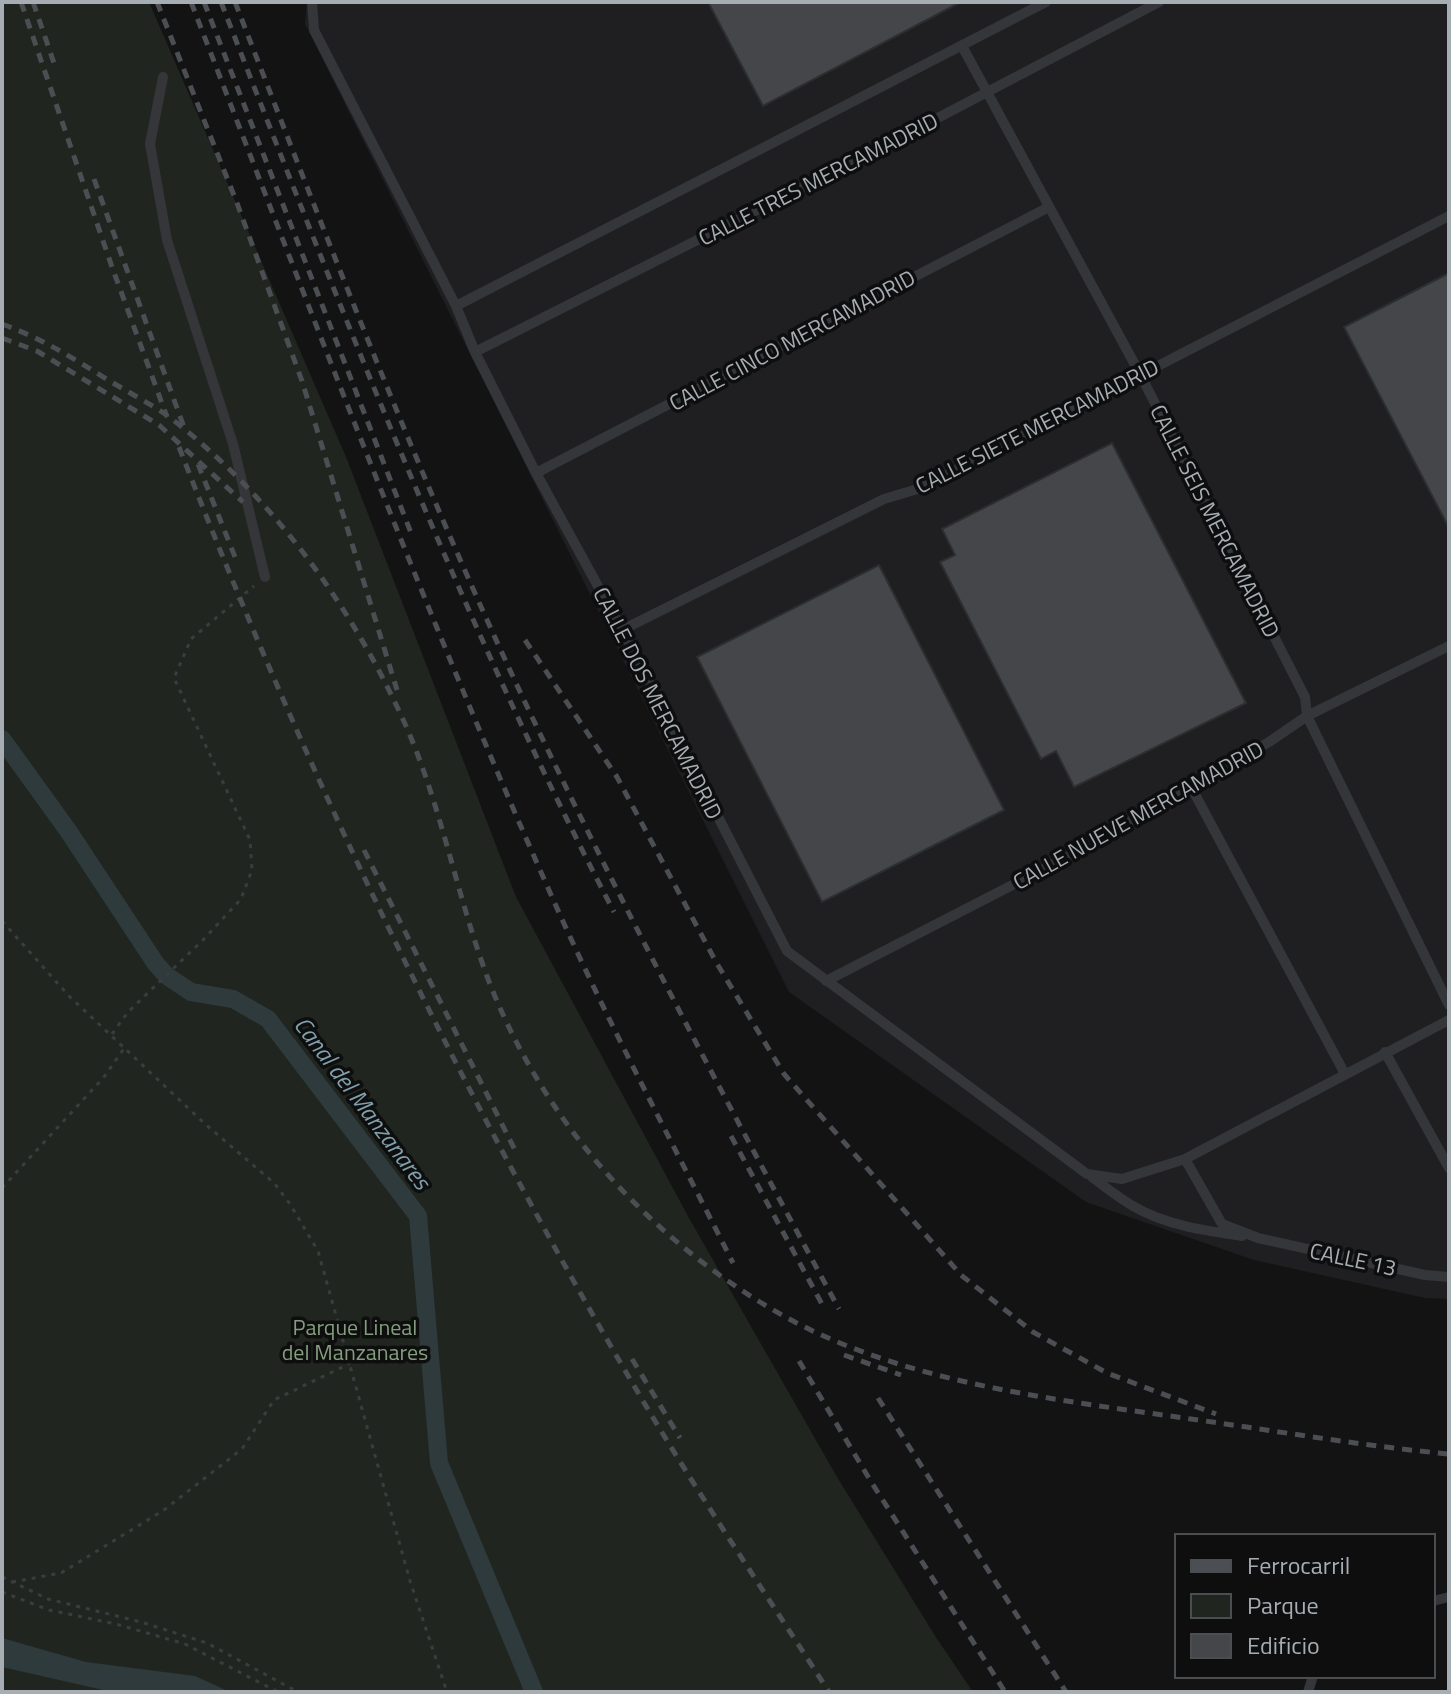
<svg xmlns="http://www.w3.org/2000/svg" width="1451" height="1694" font-family="'Titillium Web',sans-serif">
<style>
.built{fill:#1f1f21}
.green{fill:#20261f}
.water{fill:#2f3a3d}
.lines{fill:none;stroke-linecap:round;stroke-linejoin:round}
.canal{stroke:#2f3a3d;stroke-width:18}
.building{fill:#454649;stroke:#2d2e30;stroke-width:2}
.path{stroke:#3a3d40;stroke-width:3;stroke-dasharray:4 6;stroke-linecap:butt}
.service{stroke:#343639;stroke-width:10}
.rail{stroke:#4b4e52;stroke-width:5;stroke-dasharray:10 8;stroke-linecap:butt}
.labels{text-anchor:middle;stroke-width:7;stroke-linejoin:round;paint-order:stroke}
.street-label{font-size:22px;fill:#a6adb3;stroke:#0e0e0f}
.park-label{font-size:22px;fill:#839d7e;stroke:#0e0e0f}
.water-label{font-size:24px;font-style:italic;fill:#80a0ab;stroke:#0e0e0f}
</style>
<rect width="100%" height="100%" fill="#131314"/>
<path class="built" d="M307 2H1449V1299L1425 1298 1254 1260 1086 1202 789 992 305 24Z"/>
<path class="green" d="M2 2H149L346 457 516 897 689 1218 837 1477 937 1639 973 1692H2Z"/>
<path class="water" d="M2 1638 86 1662 195 1676 230 1692H112L2 1667Z"/>
<g class="lines">
<path class="canal" d="M2 739 69 832 156 964 167 976 191 992 233 999 268 1019 418 1216 439 1463 534 1692"/>
</g>
<path class="building" d="M708 2H961L763 106Z
M1449 273V528L1344 327Z
M1112 443 1246 703 1074 787 1056 751 1041 759 940 562 955 555 942 529Z
M879 565 1004 810 822 902 697 657Z"/>
<g class="lines">
<path class="path" d="M2 921 69 996 204 1123 274 1183 290 1204 318 1251 410 1581 447 1692
M112 1034 128 1012 203 940 241 899 252 870 250 840 174 678 191 639 254 586
M2 1188 104 1077 125 1047
M2 1577 48 1599 141 1622 207 1643 298 1692
M12 1582 61 1573 164 1510 242 1449 274 1400 349 1364
M2 1592 49 1610 116 1624 185 1644 278 1692"/>
<path class="service" d="M312 2 314 30 456 306 475 352 536 473 622 630 787 951 1087 1174 1122 1179 1185 1159 1449 1020
M962 46 1140 374 1305 697 1307 716 1449 1005
M163 77 150 144 167 240 233 444 265 577
M456 306 1046 2
M475 352 890 143 1159 2
M536 473 1049 207
M622 630 884 499 921 488 1449 216
M1190 785 1345 1074
M826 981 1067 857 1269 742 1307 716 1449 646
M1385 1052 1449 1168
M1185 1159 1222 1224 1258 1238 1425 1275 1449 1277
M1092 1177C1105 1187 1119 1198 1133 1206 1165 1225 1206 1231 1242 1236
M1433 1601 1449 1597
M1308 1692 1313 1676"/>
<path class="rail" d="M21 2 112 267 167 417
M33 2 56 69
M157 2 237 203 302 381 397 690
M191 2C310 309 426 617 561 917 614 1034 675 1148 733 1263
M204 2 413 538
M221 2C341 310 461 619 614 912
M235 2C326 236 416 471 523 698 621 905 729 1107 839 1309
M94 179 185 430
M2 324C43 339 71 357 108 380 128 392 149 403 168 416 268 493 347 599 400 713 440 797 455 891 488 979 540 1114 637 1226 760 1302 887 1382 1046 1398 1191 1419 1277 1431 1363 1446 1449 1454
M2 338 37 351 159 425 243 502
M179 447C308 779 464 1100 646 1406 704 1503 768 1597 829 1692
M198 464 235 557
M525 640 617 777 716 962 784 1074 961 1275 1033 1332 1107 1373 1216 1414
M364 850 515 1150
M731 1136 823 1306
M844 1355 901 1375
M632 1359 680 1438
M799 1361 870 1480 1005 1692
M878 1398 1066 1692"/>
</g>
<g class="labels">
<g class="street-label">
<text transform="translate(818 179) rotate(-27)" y="8">CALLE TRES MERCAMADRID</text>
<text transform="translate(792 340) rotate(-28)" y="8">CALLE CINCO MERCAMADRID</text>
<text transform="translate(1037 426) rotate(-27)" y="8">CALLE SIETE MERCAMADRID</text>
<text transform="translate(1215 521) rotate(63)" y="8">CALLE SEIS MERCAMADRID</text>
<text transform="translate(658 703) rotate(63)" y="8">CALLE DOS MERCAMADRID</text>
<text transform="translate(1138 815) rotate(-29)" y="8">CALLE NUEVE MERCAMADRID</text>
<text transform="translate(1353 1259) rotate(12)" y="8">CALLE 13</text>
</g>
<g class="park-label">
<text x="355" y="1335">Parque Lineal<tspan x="355" dy="25">del Manzanares</tspan></text>
</g>
<g class="water-label">
<text transform="translate(362 1103) rotate(53)" y="8">Canal del Manzanares</text>
</g>
</g>
<rect width="1451" height="1694" fill="none" stroke="#a6adb3" stroke-width="8"/>
<rect x="1175" y="1534" width="260" height="144" fill="#0e0e0f" stroke="#4b4e51" stroke-width="2"/>
<rect x="1191" y="1560" width="40" height="12" fill="#4b4e52" stroke="#4b4e51" stroke-width="2"/>
<text x="1247" y="1574" font-size="24" fill="#a6adb3">Ferrocarril</text>
<rect x="1191" y="1594" width="40" height="24" fill="#20261f" stroke="#4b4e51" stroke-width="2"/>
<text x="1247" y="1614" font-size="24" fill="#a6adb3">Parque</text>
<rect x="1191" y="1634" width="40" height="24" fill="#454649" stroke="#4b4e51" stroke-width="2"/>
<text x="1247" y="1654" font-size="24" fill="#a6adb3">Edificio</text>
</svg>
